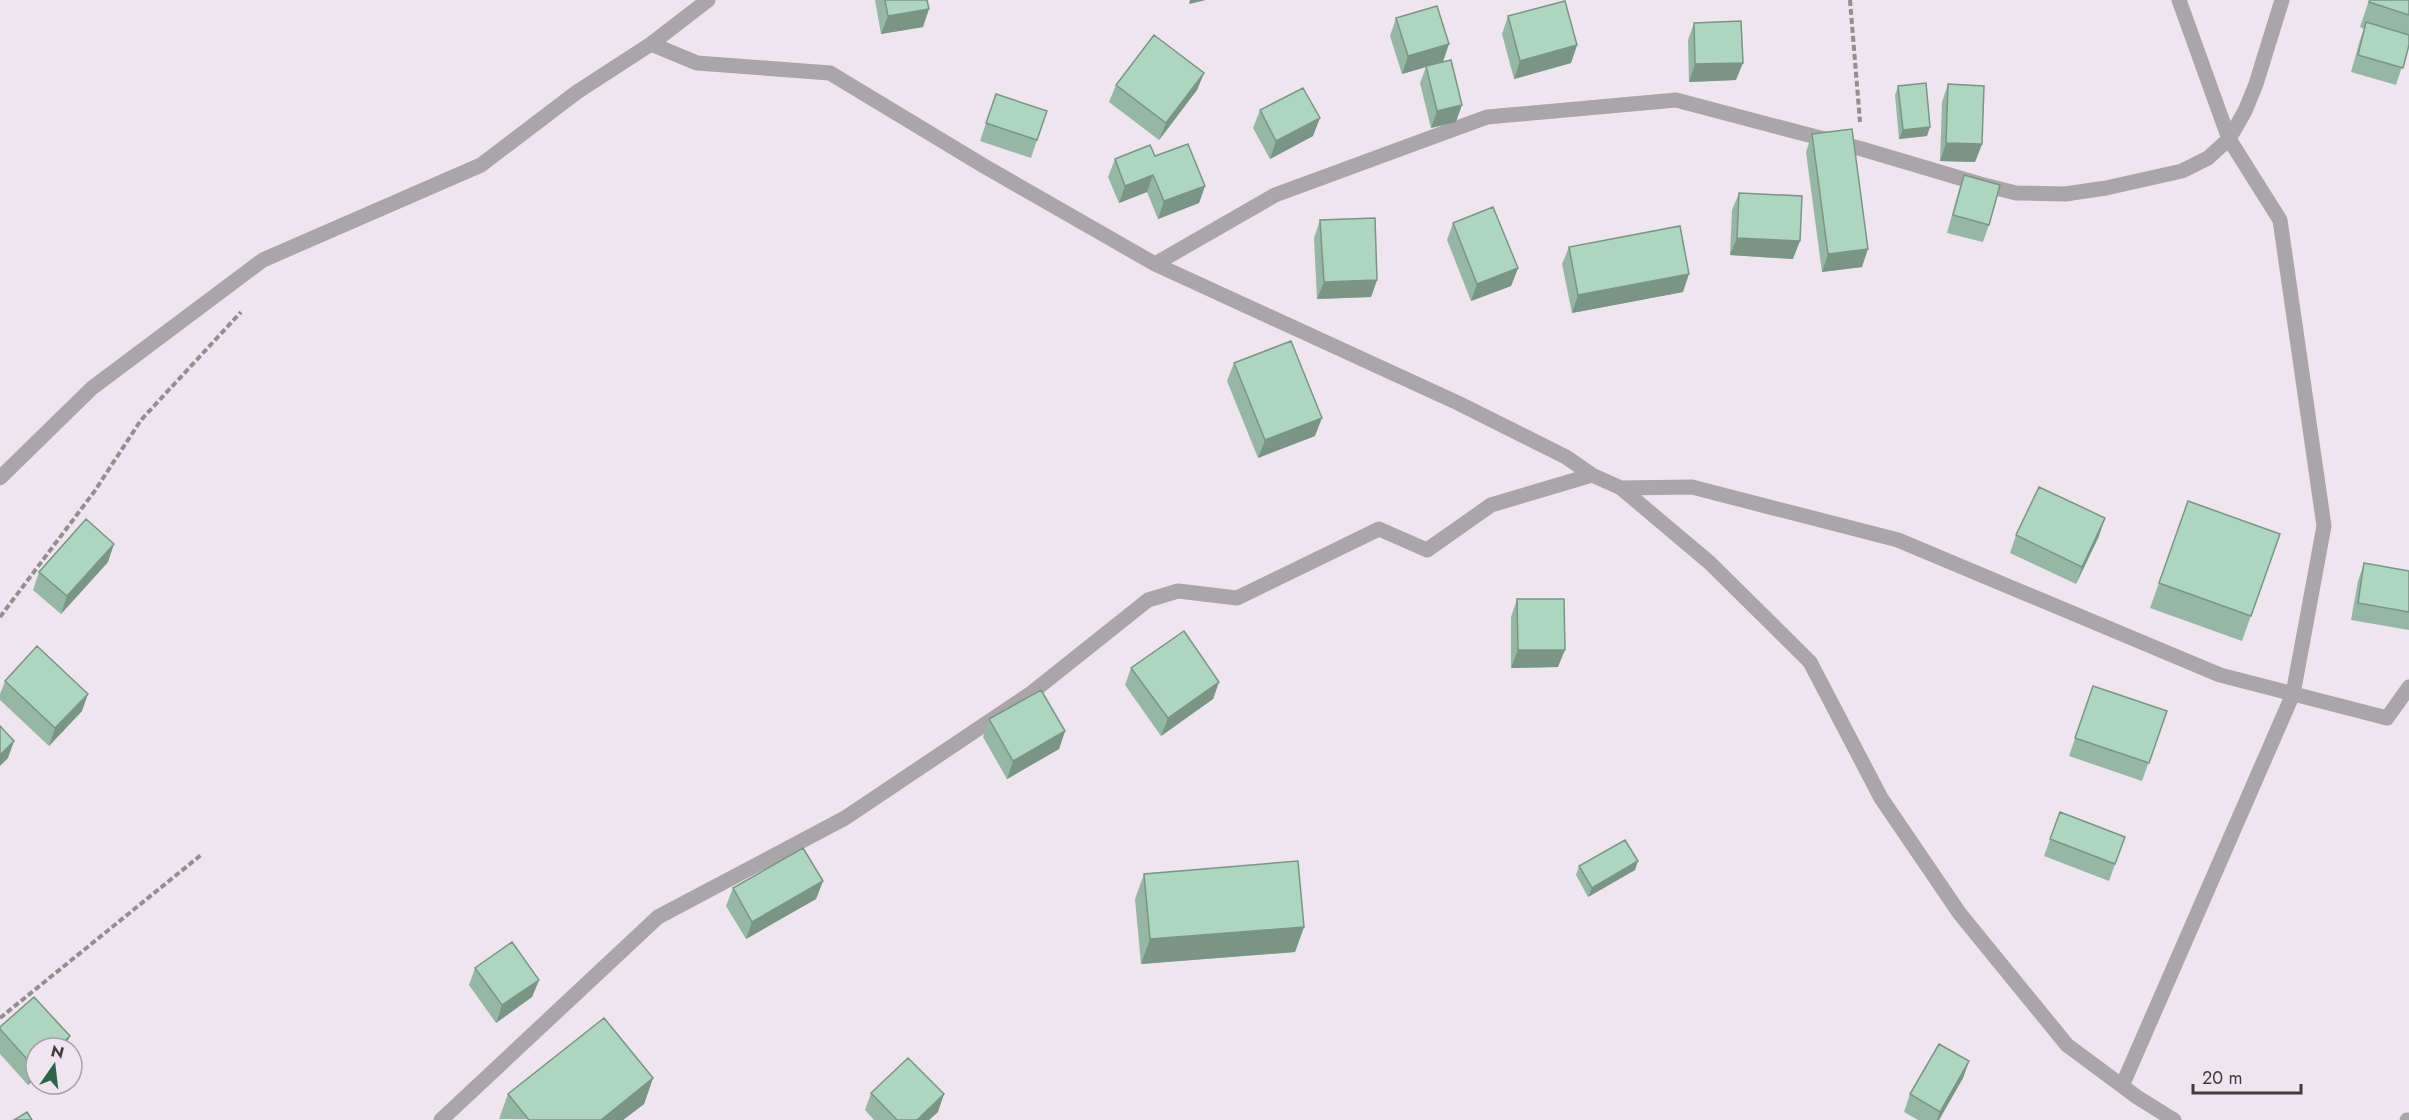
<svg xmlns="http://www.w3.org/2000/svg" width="2409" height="1120" font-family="Jost,sans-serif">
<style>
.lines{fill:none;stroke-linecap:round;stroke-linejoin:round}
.path{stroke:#948e94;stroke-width:4;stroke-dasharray:6 3;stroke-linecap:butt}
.minor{stroke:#a9a5a9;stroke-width:15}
.wall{fill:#96b7a5}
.shaded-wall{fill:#7a9586}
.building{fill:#aed5c0;stroke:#7a9586;stroke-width:1.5}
</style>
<rect width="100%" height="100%" fill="#eee5ee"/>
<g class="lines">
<path class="path" d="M1850 0 1860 122
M0 617 94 492 141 420 241 312
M0 1018 201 855"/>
<path class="minor" d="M651 44 697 63 830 73 984 166 1155 264 1275 195 1487 117 1676 100 1862 149 1980 184 2016 193 2065 194 2106 188 2182 171 2208 158 2229 139 2245 111 2256 84 2282 0
M1155 264 1458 403 1566 457 1592 475 1621 488 1710 563 1810 662 1881 798 1960 914 2067 1045 2137 1097 2174 1120
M0 478 92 388 263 260 481 165 577 92 651 44 708 0
M1621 488 1692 487 1898 540 2220 675 2387 718 2409 687
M2122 1086 2293 694 2324 526 2280 220 2229 139 2179 0
M441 1120 658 917 845 818 1030 694 1148 600 1178 591 1237 598 1379 529 1427 550 1491 505 1592 475
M2407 1120H2409"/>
</g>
<path class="wall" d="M875 0H927L923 27 881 34Z
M2369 0H2409V45L2396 85 2351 72 2360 40 2364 29 2360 27Z
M1508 16 1577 45 1571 63 1514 79 1502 34Z
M1396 18 1443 62 1456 122 1431 128 1420 83 1426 67 1402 74 1390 36Z
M1694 23 1736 80 1689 82 1688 40Z
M1204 73 1197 90 1159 140 1109 102 1116 85Z
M1948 84 1982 144 1975 162 1940 161 1942 102Z
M1898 86 1927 136 1899 139 1895 95Z
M996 94 1037 140 1031 158 980 141Z
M1260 110 1313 136 1270 159 1253 128Z
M1812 134 1862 267 1822 272 1806 152Z
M1155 156 1205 186 1199 203 1158 219 1147 192 1119 203 1108 177 1115 159Z
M1964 175 1989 225 1983 242 1947 233 1958 193Z
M1739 193 1793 259 1730 255 1732 210Z
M1320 220 1377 280 1371 297 1317 299 1314 238Z
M1453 223 1518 268 1511 286 1471 301 1447 240Z
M1569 247 1683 292 1572 313 1562 264Z
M1234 363 1315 436 1258 458 1227 381Z
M2188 501 2280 534 2242 641 2150 608Z
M2016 535 2099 536 2076 584 2010 553Z
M108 562 61 614 33 590 39 572Z
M2364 563 2409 571V630L2351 620 2358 581Z
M1517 599 1558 667 1511 668V617Z
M1131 668 1219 682 1213 699 1161 736 1125 685Z
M5 681 82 711 49 746 0 700V694Z
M2093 686 2167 711 2142 781 2069 756Z
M989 719 1065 731 1059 749 1007 779 983 737Z
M2060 812 2125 837 2109 881 2044 856Z
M1579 866 1635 870 1588 897 1576 875Z
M1144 874 1304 927 1295 952 1141 964 1135 899Z
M823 881 816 899 746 939 726 906 733 888Z
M475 968 539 980 532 997 496 1023 469 985Z
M34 997 36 1077 28 1085 0 1054V1027Z
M1969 1061 1963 1078 1939 1120H1918L1904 1112 1910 1094Z
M653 1078 644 1104 623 1120 499 1119 508 1094Z
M871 1093 938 1112 929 1120H874L865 1110Z"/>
<path class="shaded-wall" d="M1190 0H1206L1189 4Z
M929 9 923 27 881 34 888 16Z
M1449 44 1443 62 1402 74 1408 56Z
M1577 45 1571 63 1514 79 1520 61Z
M1743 63 1736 80 1689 82 1695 64Z
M1204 73 1197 90 1159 140 1166 123Z
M1462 105 1456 122 1431 128 1437 111Z
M1320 118 1313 136 1270 159 1276 141Z
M1930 127 1927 136 1899 139 1903 130Z
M1946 143 1982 144 1975 162 1940 161Z
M1153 175 1147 192 1119 203 1125 186Z
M1205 186 1199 203 1158 219 1164 201Z
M1737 238 1800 241 1793 259 1730 255Z
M1868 249 1862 267 1822 272 1828 254Z
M1518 268 1511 286 1471 301 1477 284Z
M1689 274 1683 292 1572 313 1578 295Z
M1377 280 1371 297 1317 299 1324 282Z
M1322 418 1315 436 1258 458 1265 440Z
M2105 518 2099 536 2076 584 2082 567Z
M114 544 108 562 61 614 67 596Z
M1518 650H1565L1558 667 1511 668Z
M1219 682 1213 699 1161 736 1168 718Z
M88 694 82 711 49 746 55 728Z
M1065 731 1059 749 1007 779 1013 761Z
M14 741 8 758 0 766V755Z
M1638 861 1635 870 1588 897 1592 888Z
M823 881 816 899 746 939 752 922Z
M1304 927 1295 952 1141 964 1150 939Z
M539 980 532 997 496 1023 502 1005Z
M70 1036 65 1048H56Z
M1969 1061 1963 1078 1939 1120H1937L1940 1112Z
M36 1065V1077L28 1085 34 1067Z
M653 1078 644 1104 623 1120H601Z
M944 1094 938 1112 929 1120H917Z"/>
<path class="building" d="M885 0H927L929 9 888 16Z
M2370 0H2409V15L2369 2Z
M1565 1 1577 45 1520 61 1508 16Z
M1437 6 1449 44 1408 56 1396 18Z
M1741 21 1743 63 1695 64 1694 23Z
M2366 22 2409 35V45L2403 68 2358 55Z
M1154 35 1204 73 1166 123 1116 85Z
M1451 60 1462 105 1437 111 1426 66Z
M1926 83 1930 127 1903 130 1898 86Z
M1948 84 1984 86 1982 144 1946 143Z
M1303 88 1320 118 1276 141 1260 110Z
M996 94 1047 111 1037 140 986 123Z
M1852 129 1868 249 1828 254 1812 134Z
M1188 144 1205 186 1164 201 1153 175 1125 186 1115 159 1150 145 1155 156Z
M1964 175 2000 185 1989 225 1953 215Z
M1739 193 1802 196 1800 241 1737 238Z
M1493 207 1518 268 1477 284 1453 223Z
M1375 218 1377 280 1324 282 1320 220Z
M1680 226 1689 274 1578 295 1569 247Z
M1291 341 1322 418 1265 440 1234 363Z
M2039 487 2105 518 2082 567 2016 535Z
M2188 501 2280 534 2251 616 2159 583Z
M86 519 114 544 67 596 39 572Z
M2364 563 2409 571V612L2358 603Z
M1517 599H1564L1565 650H1518Z
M1184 631 1219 682 1168 718 1131 668Z
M37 646 88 694 55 728 5 681Z
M2093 686 2167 711 2149 763 2075 738Z
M1041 690 1065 731 1013 761 989 719Z
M0 726 14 741 0 755Z
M2060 812 2125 837 2115 864 2050 839Z
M1625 840 1638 861 1592 888 1579 866Z
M803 848 823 881 752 922 733 888Z
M1298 861 1304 927 1150 939 1144 874Z
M512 942 539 980 502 1005 475 968Z
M34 997 70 1036 56 1048H36V1065L34 1067 0 1029V1027Z
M604 1018 653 1078 601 1120H529L508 1094Z
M1939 1044 1969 1061 1940 1112 1910 1094Z
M908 1058 944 1094 917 1120H897L871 1093Z
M27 1112 32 1120H14Z"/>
<g transform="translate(54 1066) rotate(14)"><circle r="28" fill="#eee5ee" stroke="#a8a1a8" stroke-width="1.5"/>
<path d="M0-4.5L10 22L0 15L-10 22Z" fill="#2d644b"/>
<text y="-9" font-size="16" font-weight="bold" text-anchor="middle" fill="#3f3b3f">N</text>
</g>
<path d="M2193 1084v9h108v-9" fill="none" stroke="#3f3b3f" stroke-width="3"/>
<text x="2202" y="1084" font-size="18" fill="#3f3b3f" stroke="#eee5ee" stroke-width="4.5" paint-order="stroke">20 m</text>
</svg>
